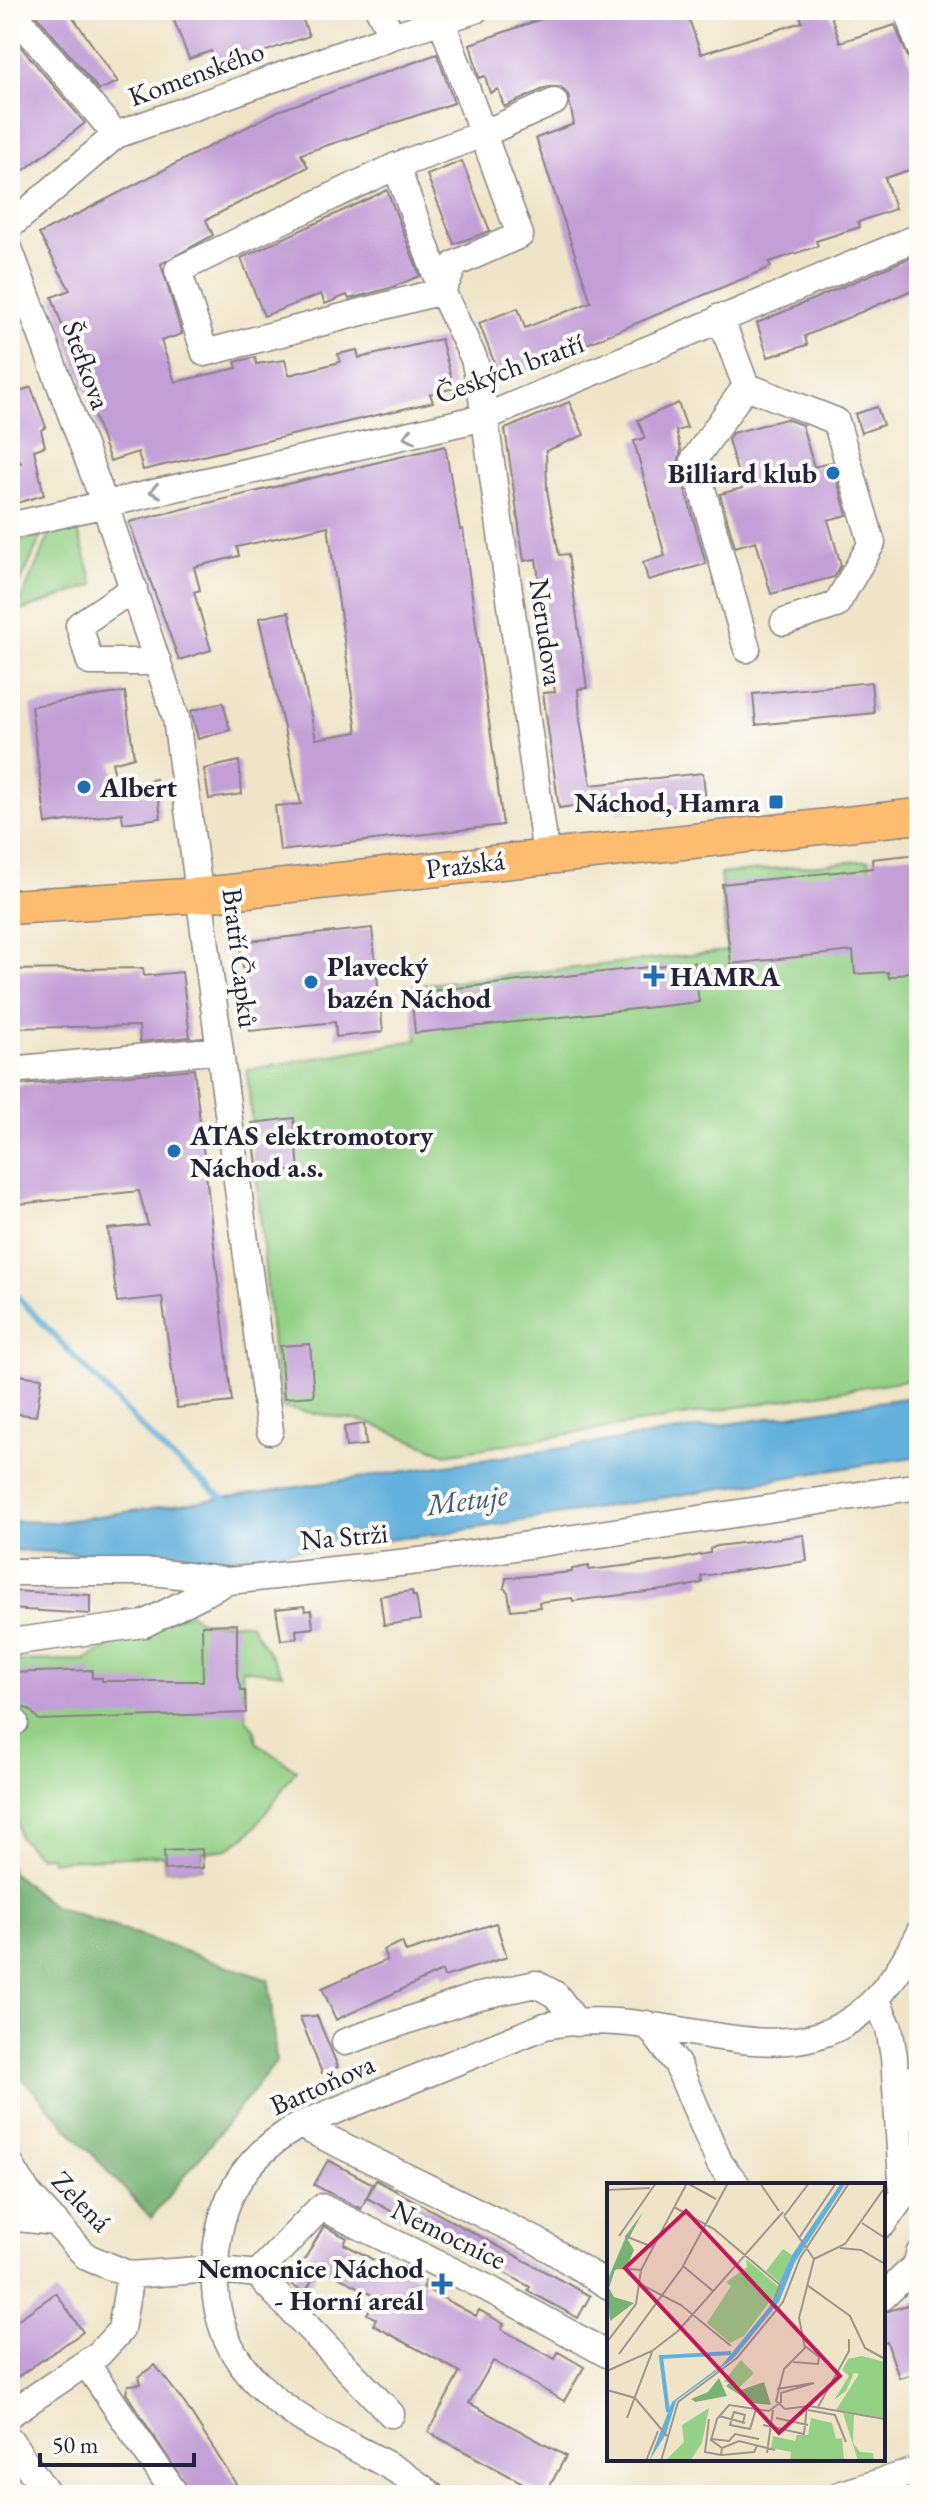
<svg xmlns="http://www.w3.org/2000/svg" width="929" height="2505" font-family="'EB Garamond',serif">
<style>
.green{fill:#94d186;stroke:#5b7a60;stroke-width:2}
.forest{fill:#77b373;stroke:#4c6a57;stroke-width:2}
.water{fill:#62b0dc;stroke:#42698c;stroke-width:2}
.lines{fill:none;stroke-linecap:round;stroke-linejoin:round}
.stream{stroke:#62b0dc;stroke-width:6}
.building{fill:#c29fd7}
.minor-casing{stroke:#888381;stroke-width:29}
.major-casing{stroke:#888381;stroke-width:37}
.minor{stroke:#fff;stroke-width:26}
.major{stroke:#fdbc70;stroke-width:34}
.oneway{stroke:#9c9ca7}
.poi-dot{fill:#1f6fb2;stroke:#fdfcf7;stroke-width:3}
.labels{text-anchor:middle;stroke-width:8;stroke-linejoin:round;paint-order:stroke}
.street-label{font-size:28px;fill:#22223b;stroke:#fdfcf7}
.poi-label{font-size:28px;font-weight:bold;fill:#22223b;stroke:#fdfcf7;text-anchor:start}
.water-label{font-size:30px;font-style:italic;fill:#3c5b7b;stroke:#fdfcf7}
.inset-river{fill:none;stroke:#62b0dc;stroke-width:4}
.inset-road{fill:none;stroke:#9d968f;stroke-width:2}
.view{fill:#c2185b;fill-opacity:0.15;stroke:#c2185b;stroke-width:4}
.inset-edge{fill:none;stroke:#22223b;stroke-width:4}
</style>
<rect width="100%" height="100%" fill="#fdfcf7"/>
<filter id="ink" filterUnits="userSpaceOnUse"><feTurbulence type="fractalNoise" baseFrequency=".0125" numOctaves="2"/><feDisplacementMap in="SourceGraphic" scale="16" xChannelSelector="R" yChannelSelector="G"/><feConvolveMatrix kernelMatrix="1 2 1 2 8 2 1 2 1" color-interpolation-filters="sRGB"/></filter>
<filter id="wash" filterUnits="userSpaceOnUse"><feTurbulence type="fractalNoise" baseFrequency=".006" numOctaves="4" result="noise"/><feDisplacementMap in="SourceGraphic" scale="32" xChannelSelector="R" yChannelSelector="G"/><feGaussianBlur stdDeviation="1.8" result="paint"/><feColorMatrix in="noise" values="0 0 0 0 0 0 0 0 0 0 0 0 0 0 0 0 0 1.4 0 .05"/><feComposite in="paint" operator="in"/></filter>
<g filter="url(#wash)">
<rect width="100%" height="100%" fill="#efe4c7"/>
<path class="green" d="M77 528 94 585 15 613 50 534Z
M42 535 10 606V543Z
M869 860 879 924 919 923V1378L446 1454 366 1422 282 1408 273 1356 247 1070 417 1040 411 986 727 951 720 874Z
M191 1613 201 1622 249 1623 283 1674 242 1669 246 1718 255 1731 257 1743 296 1770 254 1829 228 1849 203 1852V1868L165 1870 163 1855 52 1861 51 1856 39 1857 19 1837 10 1768V1661L85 1660 143 1629Z"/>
<path class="forest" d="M10 1865 11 1872 53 1906 269 1980 276 2062 151 2218 10 2065Z"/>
<path class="water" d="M919 1396V1456L440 1534 202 1560 10 1550V1521L57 1522Z"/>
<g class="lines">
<path class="stream" d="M10 1289 166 1453 227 1501"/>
</g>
<g id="blocks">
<path class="building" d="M49 10H68L118 82 99 90 36 15Z
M170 10H299L309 36 218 68 211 51 189 59Z
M567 10H686L701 54 802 22 799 10H829L840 42 895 25 919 85V167L885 178 895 209 858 222 860 227 816 241 818 246 769 262 771 267 501 380 479 323 518 308 525 328 591 302 536 138 574 124 568 95 561 87H548L504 107 498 89 490 93 485 76 479 78 470 44Z
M10 34 85 123 10 181Z
M437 54 454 103 301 154 308 167 206 220 213 235 161 264 182 334 161 341 175 382 237 368 235 362 255 357 256 364 285 360 289 375 340 362 338 354 357 350 359 358 441 339 454 388 430 394 433 402 143 470 138 452 110 461 52 297 70 290 39 234 278 111Z
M462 161 490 231 454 244 427 175Z
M387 190 420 276 390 288 349 299 347 295 325 304 321 294 264 316 241 258Z
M919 254V287L805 336 807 345 768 357 757 323Z
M31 387 46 427 41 430 45 446 34 450 44 495 10 505V466L21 463 10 436V395Z
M569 402 584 435 546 451 547 490 559 555 568 554 587 688 578 689 580 720 591 785 703 773 706 803 619 812 617 800 559 808 543 693 555 692 536 559 524 561 505 429Z
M678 403 687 428 676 431 681 450 678 464 706 564 648 580 643 562 665 556 634 441 645 438 638 420Z
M877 407 883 425 861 433 855 414Z
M786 419 802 425 814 467 832 462 847 515 828 520 841 565 834 577 771 594 756 541 735 547 720 494 742 488 728 440 732 433Z
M445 446 460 530 463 529 503 825 280 851 275 806 301 804 259 618 289 612 316 739 357 732 328 526 237 547 239 556 194 567 200 590 194 592 211 650 179 660 129 522Z
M871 682 874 713 756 725 753 694Z
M125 692 134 757 112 763 118 787 156 779 161 818 123 823 122 813 46 824 31 706Z
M223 702 230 730 198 739 191 711Z
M239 761 242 794 209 799 204 769Z
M919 854V968L889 978 888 972 855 974 853 951 731 964 722 884 873 868 872 859Z
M372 928 383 1032 336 1037 335 1022 250 1031 240 942Z
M694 962 699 1002 415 1033 411 993Z
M143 968 144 976 182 972 190 1037 140 1042 139 1026 10 1028V970Z
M194 1069 232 1402 177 1408 162 1297 117 1302 108 1229 148 1225 139 1191 10 1205V1086Z
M294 1118 299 1170 258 1174 252 1123Z
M310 1344 314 1396 284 1398 280 1346Z
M10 1374 42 1378 36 1416 10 1413Z
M364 1424 366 1445 346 1447 344 1427Z
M804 1535 807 1561 701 1576 702 1583 679 1588 573 1601 572 1598 539 1602 540 1607 511 1610 508 1592 504 1588 506 1578 572 1572V1569L589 1566V1570L675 1560 710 1553V1549L717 1546Z
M10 1591 90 1595V1614L10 1609Z
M412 1591 413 1596H416L420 1620 384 1625 380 1596Z
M304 1606 305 1611 311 1610 313 1628 296 1630 297 1638 281 1640 276 1609Z
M237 1624V1676L241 1691H245L246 1713 39 1720 29 1709 10 1706V1673L92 1670V1678H102V1681H203L202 1625Z
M202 1849 203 1868 165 1870 164 1851Z
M496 1923 507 1957 444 1977 442 1971 336 2020 322 1988 387 1960 383 1950 402 1942 406 1952Z
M317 2016 338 2067 322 2073 300 2017Z
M328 2160 373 2184 361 2209 314 2185Z
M376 2180 590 2296 578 2318 528 2291 530 2287 514 2278 367 2198Z
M324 2226 347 2238 344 2244 398 2273 400 2268 426 2282 423 2287 476 2316 479 2310 504 2324 501 2329 555 2359 558 2352 584 2367 564 2401 493 2361 469 2403 566 2456 545 2495 428 2432 460 2372 373 2325 376 2319 367 2314 377 2298 320 2266 305 2293 290 2284Z
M56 2293 83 2332 10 2382V2325Z
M919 2301V2372L899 2378 887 2342 883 2343V2313Z
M155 2365 185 2404 243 2495H192L126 2393 128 2385 141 2384 139 2376Z"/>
</g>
</g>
<g filter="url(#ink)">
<use href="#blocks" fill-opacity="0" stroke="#888381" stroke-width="2"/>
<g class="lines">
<g class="minor-casing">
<path id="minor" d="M11 10 116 135
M379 10 392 36
M907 10 919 46
M442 22 483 134 554 102
M396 166 483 134 520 235 455 264 442 291 205 353 178 270 396 166 442 291 474 359 481 391 546 855
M10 226 116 135 392 36 475 10
M10 251 104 502 176 718 270 1431
M720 317 746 386 694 460 747 649
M746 386 836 421 872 543 836 605 784 622
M10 526 485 417 919 237
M134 588 79 625 90 662H158
M10 1070 220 1050
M10 1572H154L228 1581 428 1560 919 1486
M10 1642 144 1624 228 1581
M10 1722H15
M877 2001 889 2028 894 2057 903 2196 883 2224
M647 2024 677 2064 720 2164 737 2185
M345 2042 475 1997 536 1984 556 1995 577 2023
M902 2077 919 2118
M300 2125 537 2241 609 2286
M10 2164 26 2191 87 2257 130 2275 213 2269 257 2274 321 2207 489 2289 609 2355
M10 2206 18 2218 55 2222
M257 2274 391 2414
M883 2297 917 2264 919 2254
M86 2363 176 2495
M10 2414 99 2354 121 2330 130 2275
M10 2440 48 2495
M431 2495C400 2468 362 2452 326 2433 243 2388 202 2333 218 2238 226 2185 255 2150 300 2125L545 2026C695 1996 826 2127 919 1933
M839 2495 919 2470"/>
</g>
<g class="major-casing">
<path id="major" d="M10 907 202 895 919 816"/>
</g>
<use href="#minor" class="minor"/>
<use href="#major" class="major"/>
</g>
<defs><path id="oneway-chevron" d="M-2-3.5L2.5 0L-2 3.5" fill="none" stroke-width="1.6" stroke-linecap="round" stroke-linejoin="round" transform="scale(2)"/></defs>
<g class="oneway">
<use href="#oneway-chevron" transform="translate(409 436) rotate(168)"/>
<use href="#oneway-chevron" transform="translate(155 491) rotate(168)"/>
</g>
</g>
<g class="poi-dot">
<circle cx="833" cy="473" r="8"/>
<circle cx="84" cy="787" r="8"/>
<rect x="768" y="794" width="16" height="16" rx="4"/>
<path d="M650 964h8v8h8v8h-8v8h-8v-8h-8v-8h8z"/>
<circle cx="311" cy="982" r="8"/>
<circle cx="174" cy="1151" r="8"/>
<path d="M438 2272h8v8h8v8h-8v8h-8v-8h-8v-8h8z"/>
</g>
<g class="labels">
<g class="street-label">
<text transform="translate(196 73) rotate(-20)" y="10">Komenského</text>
<text transform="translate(87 365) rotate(70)" y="10">Štefkova</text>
<text transform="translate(509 368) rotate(-20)" y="10">Českých bratří</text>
<text transform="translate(547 632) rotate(82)" y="10">Nerudova</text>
<text transform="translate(465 864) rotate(-7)" y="10">Pražská</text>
<text transform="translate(241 958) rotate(83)" y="10">Bratří Čapků</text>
<text transform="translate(344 1536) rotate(-5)" y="10">Na Strži</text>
<text transform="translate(322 2084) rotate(-24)" y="10">Bartoňova</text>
<text transform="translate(82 2201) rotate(46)" y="10">Zelená</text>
<text transform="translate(449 2234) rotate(26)" y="10">Nemocnice</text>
</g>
<g class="poi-label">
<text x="817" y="483" text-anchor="end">Billiard klub</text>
<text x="100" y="797">Albert</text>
<text x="760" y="812" text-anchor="end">Náchod, Hamra</text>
<text x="327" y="976">Plavecký<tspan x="327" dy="32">bazén Náchod</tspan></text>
<text x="670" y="986">HAMRA</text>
<text x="190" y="1145">ATAS elektromotory<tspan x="190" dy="32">Náchod a.s.</tspan></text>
<text x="424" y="2278" text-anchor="end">Nemocnice Náchod<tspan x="424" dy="32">- Horní areál</tspan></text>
</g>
<g class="water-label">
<text transform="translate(467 1500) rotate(-8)" y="10">Metuje</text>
</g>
</g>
<g transform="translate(607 2183)">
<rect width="278" height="278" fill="#efe4c7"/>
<path d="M176 66 185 72 174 101 159 88ZM139 76 173 105 137 153 123 160 100 140 124 103 119 99 140 84ZM255 173 278 179V235L229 227 252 191 247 190 239 208 227 217 242 193 235 187 241 176ZM134 177 147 190 132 205 117 198ZM102 225 95 260 83 278H58L77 259 75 242ZM236 230 247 232 246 260 253 269 266 270 267 278H251ZM204 235 225 240 229 256 235 255 237 277 183 278 184 269 164 265 166 253 188 258 190 252H201Z" fill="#94d186"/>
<path d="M36 29 21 57 27 67 20 83 8 87 2 105 7 114 27 120 3 138 0 98 20 51ZM112 195 120 213 88 219 84 216 101 209ZM124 199 134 207 157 199 164 222 145 220 119 203Z" fill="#77b373"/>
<path d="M234 0H239L188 79 172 119 127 175 69 218 59 251 42 278 65 219 115 182 162 124 185 72Z" fill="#62b0dc"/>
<path class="inset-river" d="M61 229 54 174 124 170"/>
<path class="inset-road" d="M153 0 172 28M0 7 43 5M67 24 107 46 173 102 168 114M177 33 207 76M177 33 202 0M255 40 278 55M12 53 49 0M18 53 46 64M192 55 229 0M233 65 254 67 278 81M207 76 192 135 198 165 177 186 169 218 178 226 202 223 278 236M207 76 238 61 278 4M76 83 106 108M10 85 34 87M33 101 74 122 124 163M200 102 243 133 258 165 278 176M0 159 29 121 34 87 80 0 109 16M12 171 75 85 121 0M186 179 211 181 212 174 198 163M0 188 45 168 71 148 176 29M0 207 28 215 60 253M211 224 242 168V156M201 227 228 232 239 259M112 233 138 240M20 235 45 169M169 235 201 242M102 236 98 269 114 272 115 265 132 258 168 267M136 239 138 232 127 229 123 242 143 246 149 226M156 242 197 251 200 223M105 256 122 258 128 251 152 256M115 265 104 257 110 236 122 222 162 228 174 219V210L207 200 170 206M160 270 166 227M115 272 147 269 150 263M39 278 51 248M54 278 71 219 130 175 176 119 193 75 242 0"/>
<path class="view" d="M79 28 233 193 172 250 18 85Z"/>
<rect width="278" height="278" class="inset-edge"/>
</g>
<rect width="929" height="2505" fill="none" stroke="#fdfcf7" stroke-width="40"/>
<path d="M40 2453v12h154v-12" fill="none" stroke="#22223b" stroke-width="4"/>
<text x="52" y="2453" font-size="24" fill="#22223b" stroke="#fdfcf7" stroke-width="6" paint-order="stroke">50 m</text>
</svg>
